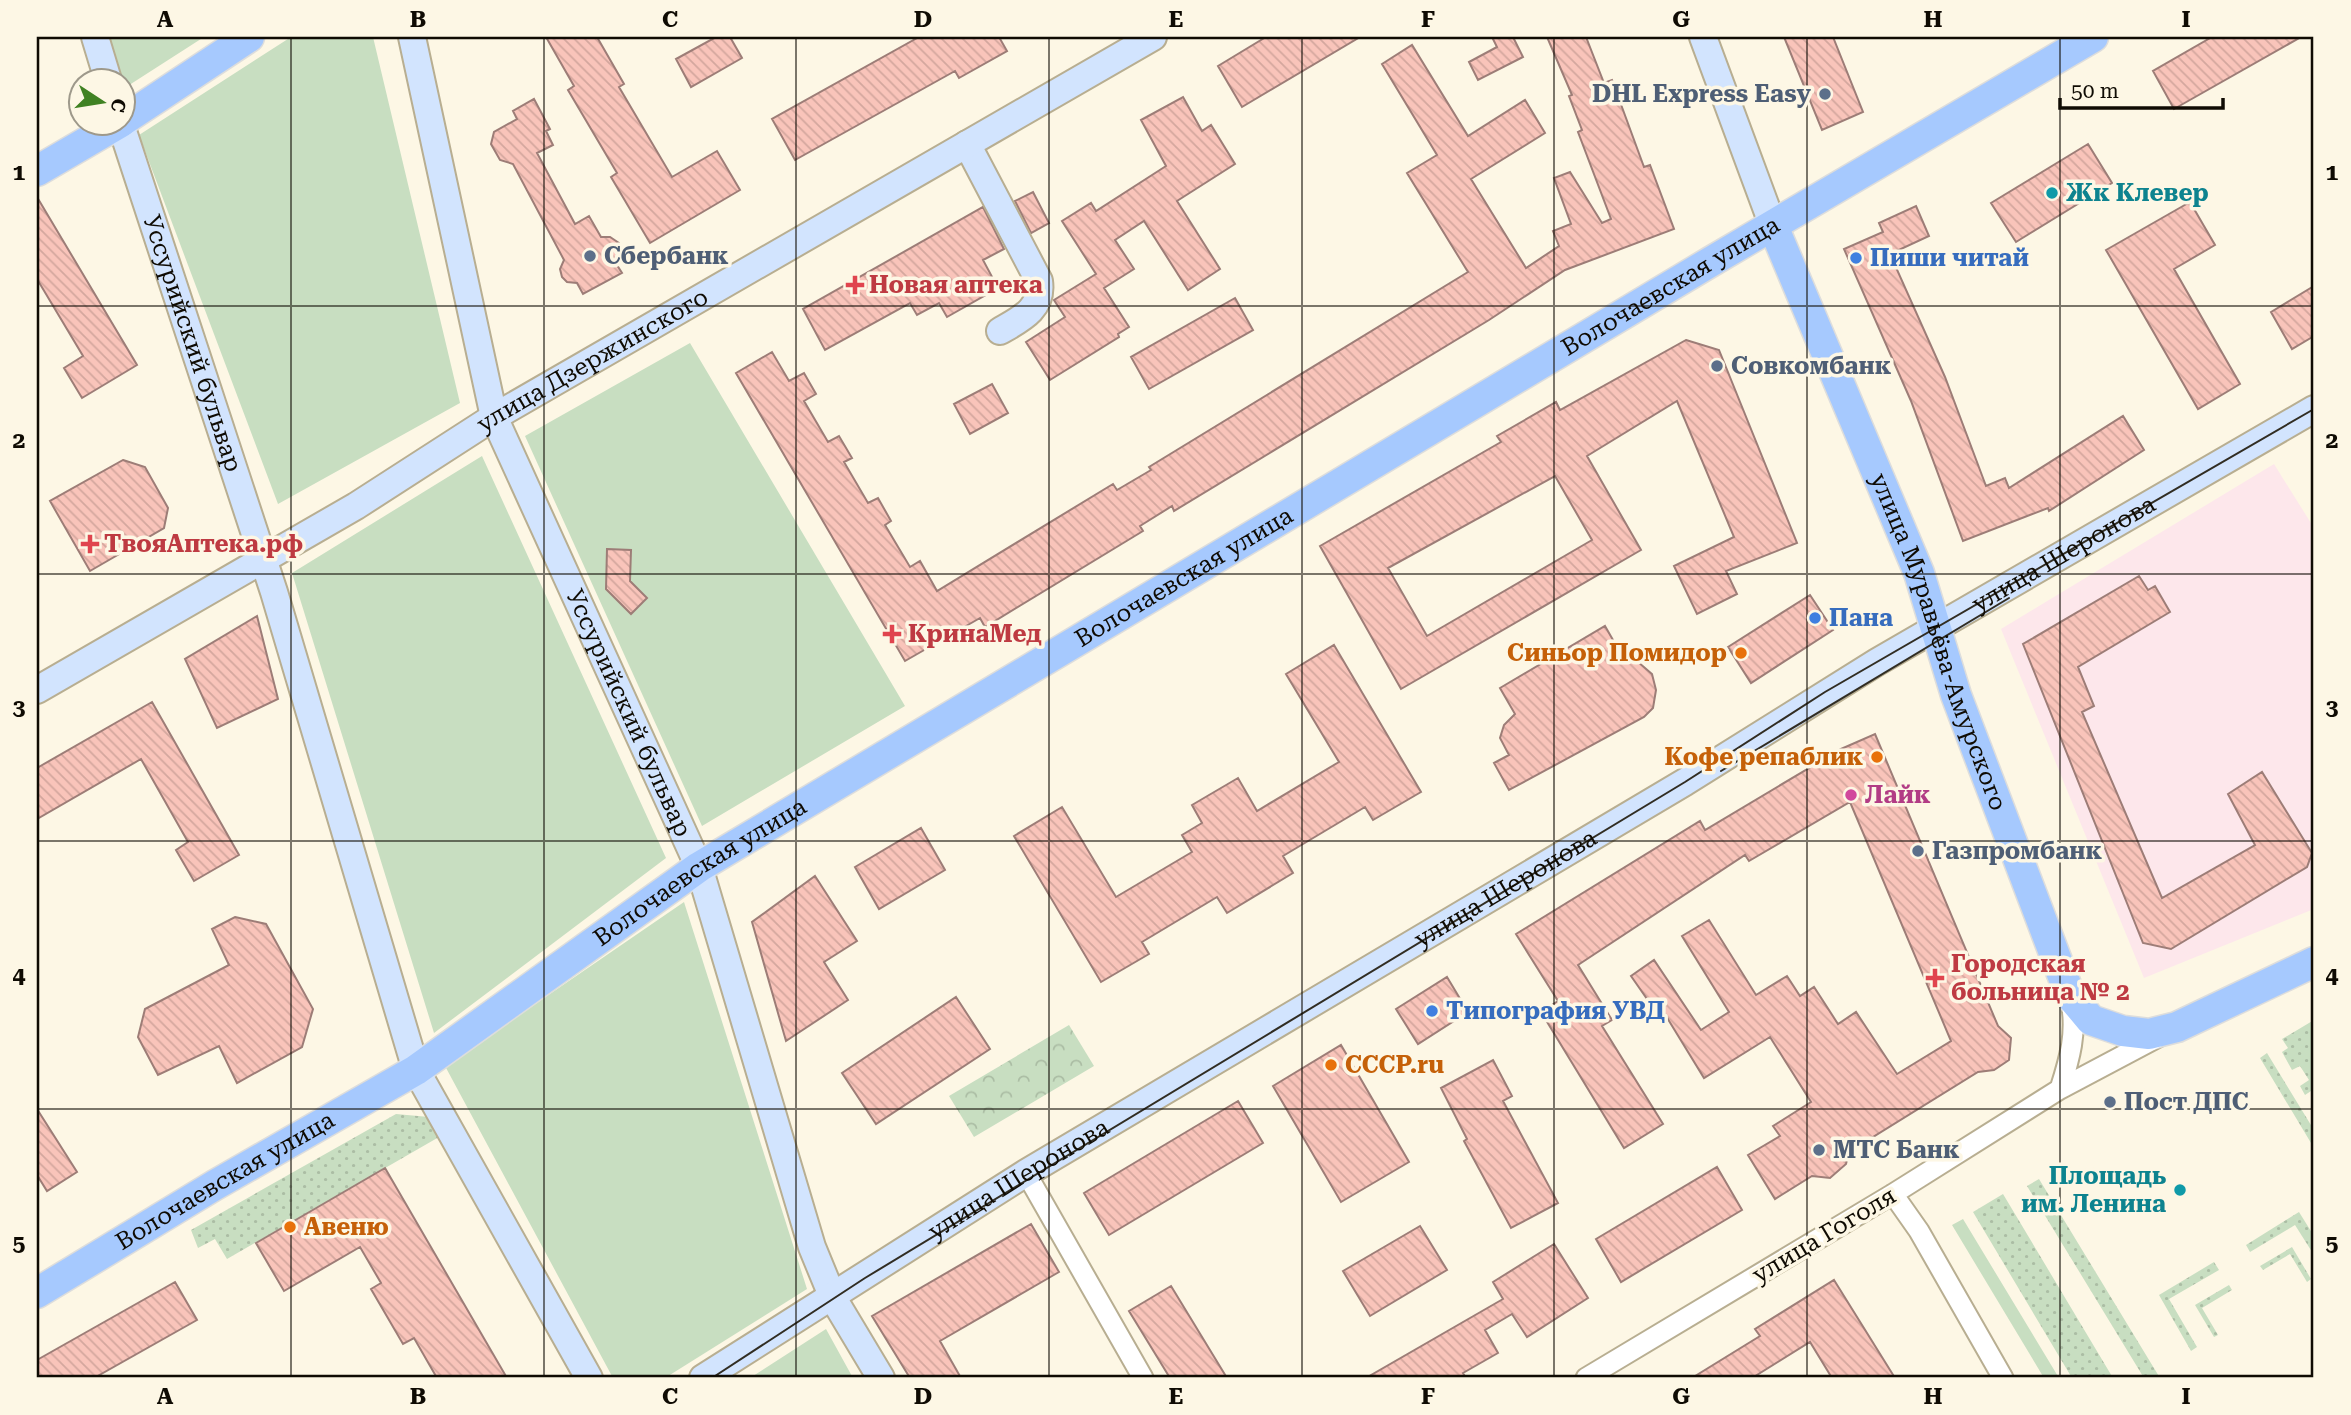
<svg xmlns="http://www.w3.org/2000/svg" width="2351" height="1415" font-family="'Roboto Serif',serif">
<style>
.commercial{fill:#fde7eb}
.grass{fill:url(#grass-dots)}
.forest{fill:url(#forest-crowns)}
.park{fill:#c8dec1}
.building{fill:url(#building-back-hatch);stroke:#9d7d77;stroke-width:2;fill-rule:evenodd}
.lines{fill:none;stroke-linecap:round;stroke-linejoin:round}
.street-casing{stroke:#b8ae91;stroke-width:23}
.secondary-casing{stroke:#b8ae91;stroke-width:30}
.primary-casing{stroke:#dddddc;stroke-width:33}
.street{stroke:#fff;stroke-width:19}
.secondary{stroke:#d2e4fe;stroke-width:26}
.primary{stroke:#a6c9fe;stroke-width:30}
.tram{stroke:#312d23;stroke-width:2}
.grid{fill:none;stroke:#0f0b03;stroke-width:2;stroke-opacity:0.55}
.service-dot{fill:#5c6f8a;stroke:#fdf7e5;stroke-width:2.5}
.culture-dot{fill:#0f9aa8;stroke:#fdf7e5;stroke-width:2.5}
.shop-dot{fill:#3f7fe0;stroke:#fdf7e5;stroke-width:2.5}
.health-dot{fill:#e0444e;stroke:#fdf7e5;stroke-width:2.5}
.food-dot{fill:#e8710a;stroke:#fdf7e5;stroke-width:2.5}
.hotel-dot{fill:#d1479c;stroke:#fdf7e5;stroke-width:2.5}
.labels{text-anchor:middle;stroke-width:7;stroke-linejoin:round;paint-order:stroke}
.service-label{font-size:24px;font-weight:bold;fill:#4e5e75;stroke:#fdf7e5;text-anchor:start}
.culture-label{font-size:24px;font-weight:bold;fill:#0d838f;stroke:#fdf7e5;text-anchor:start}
.shop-label{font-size:24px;font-weight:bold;fill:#366cbe;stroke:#fdf7e5;text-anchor:start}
.health-label{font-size:24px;font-weight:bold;fill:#be3a42;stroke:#fdf7e5;text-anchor:start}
.street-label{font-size:24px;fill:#0f0b03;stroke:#fdf7e5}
.food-label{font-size:24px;font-weight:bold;fill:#c56008;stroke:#fdf7e5;text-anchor:end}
.hotel-label{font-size:24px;font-weight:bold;fill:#b23c85;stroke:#fdf7e5;text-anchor:start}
.neatline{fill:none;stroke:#0f0b03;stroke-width:2.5}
.grid-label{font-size:23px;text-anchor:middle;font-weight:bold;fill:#0f0b03}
</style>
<defs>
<pattern id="grass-dots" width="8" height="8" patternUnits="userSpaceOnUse" patternTransform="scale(1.75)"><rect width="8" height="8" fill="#c8dec1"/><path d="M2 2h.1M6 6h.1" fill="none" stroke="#abbda4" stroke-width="1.8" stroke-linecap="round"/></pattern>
<pattern id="forest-crowns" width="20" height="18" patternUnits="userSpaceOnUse" patternTransform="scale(1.75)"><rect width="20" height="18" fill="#c8dec1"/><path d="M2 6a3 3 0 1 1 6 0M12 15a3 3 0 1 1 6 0" fill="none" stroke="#abbda4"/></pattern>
<pattern id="building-back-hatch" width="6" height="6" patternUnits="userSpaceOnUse" patternTransform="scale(1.75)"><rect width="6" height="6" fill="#f9c4ba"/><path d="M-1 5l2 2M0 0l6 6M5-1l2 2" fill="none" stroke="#d4a79e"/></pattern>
</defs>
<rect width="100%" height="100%" fill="#fdf7e5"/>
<path class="commercial" d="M2274 464 2314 528V909L2144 978 2001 629Z"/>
<path class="grass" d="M2314 1020V1089L2305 1095 2300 1086 2309 1080 2300 1066 2292 1070 2282 1052 2288 1048 2282 1039Z
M2267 1053 2314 1130V1148L2260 1058Z
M396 1114 429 1117 439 1137 227 1259 215 1239 198 1248 191 1230Z
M2039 1179 2160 1378H2144L2027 1186Z
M2003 1194 2113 1378H2072L1973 1212Z
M2299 1212 2314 1236V1255L2295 1225 2250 1252 2246 1245Z
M2292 1247 2311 1279 2307 1282 2290 1254 2263 1270 2260 1266Z
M2214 1262 2219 1270 2169 1299 2197 1347 2191 1351 2159 1295Z
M2229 1285 2232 1290 2202 1308 2218 1335 2214 1337 2195 1305Z"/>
<path class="forest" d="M1069 1025 1094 1066 974 1137 949 1096Z"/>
<path class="park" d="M107 37H204L123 89 122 80H119Z
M291 37H373L460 403 278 504 139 135Z
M690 343 905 706 702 826 525 436Z
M482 456 666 858 434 1033 292 573Z
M684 902 807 1289 665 1378H613L445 1066Z
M1963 1219 2059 1378H2044L1952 1225Z
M826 1329 853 1378H750Z"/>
<path class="building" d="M546 37H597L624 84 619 87 672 177 717 151 740 190 650 243 611 177 617 173 568 90 574 86Z
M716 37H730L742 58 691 87 676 59Z
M919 37H999L1007 51 959 78 955 71 795 160 772 119Z
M1266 37H1360L1242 107 1218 66Z
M1492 37H1513L1523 57 1478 80 1469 62 1497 47Z
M1547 37H1586L1604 83 1612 80 1644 167 1650 165 1674 229 1565 270 1489 320 1174 511 1172 506 1140 526 1143 531 985 627 980 618 905 661 736 373 772 352 789 381 804 373 816 394 804 401 828 442 839 436 852 458 844 462 868 503 878 498 891 521 885 525 910 567 920 561 937 591 1113 484 1117 490 1151 470 1149 467 1468 272 1407 173 1437 155 1382 64 1412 45 1468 136 1525 100 1545 133 1471 179 1526 268 1559 246 1553 231 1571 224 1554 178 1570 172 1602 223 1611 219 1578 132 1582 130 1569 96 1572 95Z
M1784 37H1833L1863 112 1822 130Z
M2212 37H2301L2174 109 2153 71Z
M1183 97 1202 131 1211 125 1235 164 1177 201 1220 269 1188 290 1144 221 1115 240 1134 269 1104 288 1129 327 1118 334 1119 337 1050 380 1026 342 1065 317 1054 300 1096 274 1062 221 1091 203 1096 211 1166 166 1141 120Z
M534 99 550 129 546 131 553 145 537 153 575 224 589 216 601 237H610L619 243 620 253 615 262 622 273 583 294 577 283 567 282 562 277 560 269 564 260 513 164 500 160 491 144 494 132 517 119 513 111Z
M2088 144 2112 183 2016 242 1991 203Z
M1033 192 1049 223 1031 233 1015 201Z
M37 197 137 365 82 398 64 368 83 356 37 279Z
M2190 202 2215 245 2174 269 2240 384 2198 409 2106 250Z
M1916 206 1929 236 1890 254 1945 377 1986 486 2005 478 2009 488 2123 416 2144 450 2049 511 2048 508 1963 541 1911 401 1844 249 1883 232 1879 223Z
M983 207 1004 249 983 260 998 288 947 317 939 303 917 315 910 303 825 350 803 309Z
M2314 286V336L2292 349 2271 312Z
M1235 298 1253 330 1149 389 1131 357Z
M1686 340 1719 350 1797 543 1726 571 1737 594 1697 614 1674 566 1734 537 1677 401 1587 456 1641 550 1401 689 1320 546 1501 442 1497 436 1556 402 1560 410ZM1555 476 1592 540 1427 636 1388 568Z
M992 384 1008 413 970 434 954 404Z
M123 460 145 467 168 508 164 528 90 571 50 501Z
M607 549 631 550 630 581 647 598 631 614 606 589Z
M2139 576 2148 590 2155 586 2170 612 2078 667 2094 706 2082 712 2162 898 2255 845 2228 794 2262 772 2312 853 2307 867 2171 949 2143 943 2023 644Z
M1810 595 1833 630 1751 683 1728 647Z
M257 616 278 699 217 728 185 659Z
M1605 626 1621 654 1637 661 1652 674 1656 690 1653 708 1644 717 1509 790 1494 763 1509 755 1500 738 1504 725 1515 714 1500 688Z
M1334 645 1421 792 1373 820 1365 807 1283 856 1293 873 1227 913 1217 897 1142 942 1149 954 1101 982 1014 836 1062 807 1116 897 1192 852 1182 835 1202 823 1192 805 1238 778 1257 811 1339 762 1286 674Z
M152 702 239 855 194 881 176 850 188 842 141 759 37 819V768Z
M1875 734 1998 1026 2011 1038 2009 1060 1994 1070 1978 1072 1849 1152 1846 1164 1830 1178 1812 1176 1775 1199 1748 1155 1780 1136 1773 1126 1811 1102 1770 1037 1704 1078 1666 1016 1661 1019 1631 976 1654 960 1701 1030 1729 1012 1682 936 1709 920 1756 995 1787 976 1800 996 1814 987 1838 1024 1856 1012 1897 1074 1951 1041 1850 802 1749 861 1745 855 1578 965 1612 1020 1602 1026 1663 1124 1624 1148 1541 1012 1558 1001 1516 934 1700 821 1705 830 1841 749Z
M921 828 945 870 879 909 855 867Z
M815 876 857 941 824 962 848 1000 786 1041 752 922Z
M235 917 266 924 313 1009 302 1047 237 1083 219 1046 158 1075 138 1037 145 1009 229 965 212 929Z
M1447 977 1468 1012 1418 1044 1396 1009Z
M956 997 990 1049 876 1124 842 1073Z
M1341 1045 1409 1162 1341 1202 1273 1086Z
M1493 1060 1512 1096 1503 1101 1558 1203 1511 1228 1464 1141 1467 1139 1441 1088Z
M1238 1101 1263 1143 1109 1235 1084 1193Z
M37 1109 77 1172 47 1191 37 1175Z
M1717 1167 1742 1210 1621 1282 1596 1239Z
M385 1168 507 1378H437L414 1338 403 1344 371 1289 381 1283 360 1247 284 1291 256 1243Z
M1031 1224 1059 1272 940 1341 961 1378H910L872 1316Z
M1420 1226 1447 1270 1370 1316 1343 1271Z
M1554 1244 1588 1298 1527 1337 1512 1314 1485 1330 1498 1353 1463 1373 1466 1378H1366L1503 1299 1493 1282Z
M1834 1280 1895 1378H1832L1810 1342 1752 1378H1692L1760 1336 1755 1329Z
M175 1282 197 1320 94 1378H37V1360Z
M1171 1286 1227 1378H1170L1129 1311Z"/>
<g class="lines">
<g class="street-casing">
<path id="street" d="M2060 1089C2070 1058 2077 1033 2071 1001
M1026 1173 1143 1378
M1893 1194 1919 1231 2003 1378
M1586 1378 1893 1194 2060 1089 2160 1036"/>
</g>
<g class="secondary-casing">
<g id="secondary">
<path d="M95 37 108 80"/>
<path id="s1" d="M412 37 494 417 699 867 812 1247 833 1298 881 1378"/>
<path d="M1703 37 1773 226"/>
<path id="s2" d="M120 122 274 592 416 1070 589 1378"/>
<path d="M967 144 1039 281C1043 309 1021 319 1000 331"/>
<path id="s3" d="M37 690 356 506 494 417 1153 37"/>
<path id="s4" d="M703 1378 1026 1173 1685 782 1877 662 2314 409"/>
</g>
</g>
<g class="primary-casing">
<g id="primary">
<path d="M122 121 249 37"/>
<path d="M37 171 121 122"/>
<path id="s5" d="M1773 226 1919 573 1956 695 2070 995 2091 1020 2123 1031 2149 1034 2177 1027 2314 962"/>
<path id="s6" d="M37 1293 215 1185 416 1070 699 867 1712 261 2093 37"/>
</g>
</g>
<use href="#street" class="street"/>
<use href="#secondary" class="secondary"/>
<use href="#primary" class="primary"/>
<path class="tram" d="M1721 771 2009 598
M712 1378 865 1278 1685 782 1825 692 2314 409"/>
</g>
<path class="grid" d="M291 37V1378M544 37V1378M796 37V1378M1049 37V1378M1302 37V1378M1554 37V1378M1807 37V1378M2060 37V1378M37 306H2314M37 574H2314M37 841H2314M37 1109H2314"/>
<g class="service-dot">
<circle cx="1825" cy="94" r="7"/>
<circle cx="590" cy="256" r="7"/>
<circle cx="1717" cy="366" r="7"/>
<circle cx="1918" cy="851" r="7"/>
<circle cx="2110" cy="1102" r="7"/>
<circle cx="1819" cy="1150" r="7"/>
</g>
<g class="culture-dot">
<circle cx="2052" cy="193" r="7"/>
<circle cx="2180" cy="1190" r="7"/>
</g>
<g class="shop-dot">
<circle cx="1856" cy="258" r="7"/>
<circle cx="1815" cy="618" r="7"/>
<circle cx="1432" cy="1011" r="7"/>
</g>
<g class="health-dot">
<path d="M851.5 274.5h7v7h7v7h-7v7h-7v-7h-7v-7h7z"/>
<path d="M86.5 533.5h7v7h7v7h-7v7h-7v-7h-7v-7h7z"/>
<path d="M888.5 623.5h7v7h7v7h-7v7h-7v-7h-7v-7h7z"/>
<path d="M1931.5 967.5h7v7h7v7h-7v7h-7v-7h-7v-7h7z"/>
</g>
<g class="food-dot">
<circle cx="1741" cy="653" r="7"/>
<circle cx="1877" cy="757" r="7"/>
<circle cx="1331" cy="1065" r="7"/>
<circle cx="290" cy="1227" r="7"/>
</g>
<circle class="hotel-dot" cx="1851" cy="795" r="7"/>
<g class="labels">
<g class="service-label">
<text x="1811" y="102" text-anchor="end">DHL Express Easy</text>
<text x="604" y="264">Сбербанк</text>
<text x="1731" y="374">Совкомбанк</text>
<text x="1932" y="859">Газпромбанк</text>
<text x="2124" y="1110">Пост ДПС</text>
<text x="1833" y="1158">МТС Банк</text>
</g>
<g class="culture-label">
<text x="2066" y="201">Жк Клевер</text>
<text x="2166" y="1184" text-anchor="end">Площадь<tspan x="2166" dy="28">им. Ленина</tspan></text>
</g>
<g class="shop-label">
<text x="1870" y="266">Пиши читай</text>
<text x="1829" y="626">Пана</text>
<text x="1446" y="1019">Типография УВД</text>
</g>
<g class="health-label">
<text x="869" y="293">Новая аптека</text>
<text x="104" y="552">ТвояАптека.рф</text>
<text x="908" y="642">КринаМед</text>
<text x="1951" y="972">Городская<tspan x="1951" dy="28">больница № 2</tspan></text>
</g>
<g class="street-label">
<text dy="8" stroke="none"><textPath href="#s6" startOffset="1920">Волочаевская улица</textPath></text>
<text dy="8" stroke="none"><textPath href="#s2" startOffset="233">Уссурийский бульвар</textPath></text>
<text dy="8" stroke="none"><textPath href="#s3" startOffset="646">улица Дзержинского</textPath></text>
<text dy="8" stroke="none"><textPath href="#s4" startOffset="1591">улица Шеронова</textPath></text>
<text dy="8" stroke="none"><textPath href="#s6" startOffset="1353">Волочаевская улица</textPath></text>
<text dy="8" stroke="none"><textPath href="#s5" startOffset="448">улица Муравьёва-Амурского</textPath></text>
<text dy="8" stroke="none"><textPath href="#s1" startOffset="714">Уссурийский бульвар</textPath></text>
<text dy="8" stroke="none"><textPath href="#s6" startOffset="786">Волочаевская улица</textPath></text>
<text dy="8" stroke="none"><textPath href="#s4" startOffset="940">улица Шеронова</textPath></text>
<text dy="8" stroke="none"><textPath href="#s4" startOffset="373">улица Шеронова</textPath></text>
<text dy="8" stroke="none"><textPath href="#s6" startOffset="219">Волочаевская улица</textPath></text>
<text transform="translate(1824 1235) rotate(-31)" y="8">улица Гоголя</text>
</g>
<g class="food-label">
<text x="1727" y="661">Синьор Помидор</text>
<text x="1863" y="765">Кофе репаблик</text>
<text x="1345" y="1073" text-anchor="start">СССР.ru</text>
<text x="304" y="1235" text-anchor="start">Авеню</text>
</g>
<g class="hotel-label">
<text x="1865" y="803">Лайк</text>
</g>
</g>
<rect width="2351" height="1415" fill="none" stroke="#fdf7e5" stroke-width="77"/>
<g transform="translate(102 102) rotate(102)"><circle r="33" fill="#fdf7e5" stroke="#9e998b" stroke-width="2"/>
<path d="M0-5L12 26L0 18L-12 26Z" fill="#408223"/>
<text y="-10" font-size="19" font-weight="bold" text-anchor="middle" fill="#0f0b03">С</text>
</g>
<path d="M2060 98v10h163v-10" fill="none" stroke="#0f0b03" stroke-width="3.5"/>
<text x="2071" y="98" font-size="21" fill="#0f0b03" stroke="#fdf7e5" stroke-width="5" paint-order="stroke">50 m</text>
<rect x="38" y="38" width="2274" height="1338" class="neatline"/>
<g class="grid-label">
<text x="165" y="27">A</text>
<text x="418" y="27">B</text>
<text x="670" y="27">C</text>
<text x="923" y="27">D</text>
<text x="1176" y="27">E</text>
<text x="1428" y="27">F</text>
<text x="1681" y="27">G</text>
<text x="1933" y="27">H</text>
<text x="2186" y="27">I</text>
<text x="19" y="180">1</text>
<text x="2332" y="180">1</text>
<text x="19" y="448">2</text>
<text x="2332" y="448">2</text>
<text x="19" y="715">3</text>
<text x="2332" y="715">3</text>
<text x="19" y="983">4</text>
<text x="2332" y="983">4</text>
<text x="19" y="1251">5</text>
<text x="2332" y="1251">5</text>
<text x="165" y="1404">A</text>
<text x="418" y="1404">B</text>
<text x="670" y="1404">C</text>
<text x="923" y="1404">D</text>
<text x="1176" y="1404">E</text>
<text x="1428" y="1404">F</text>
<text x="1681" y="1404">G</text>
<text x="1933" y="1404">H</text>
<text x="2186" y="1404">I</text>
</g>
</svg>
